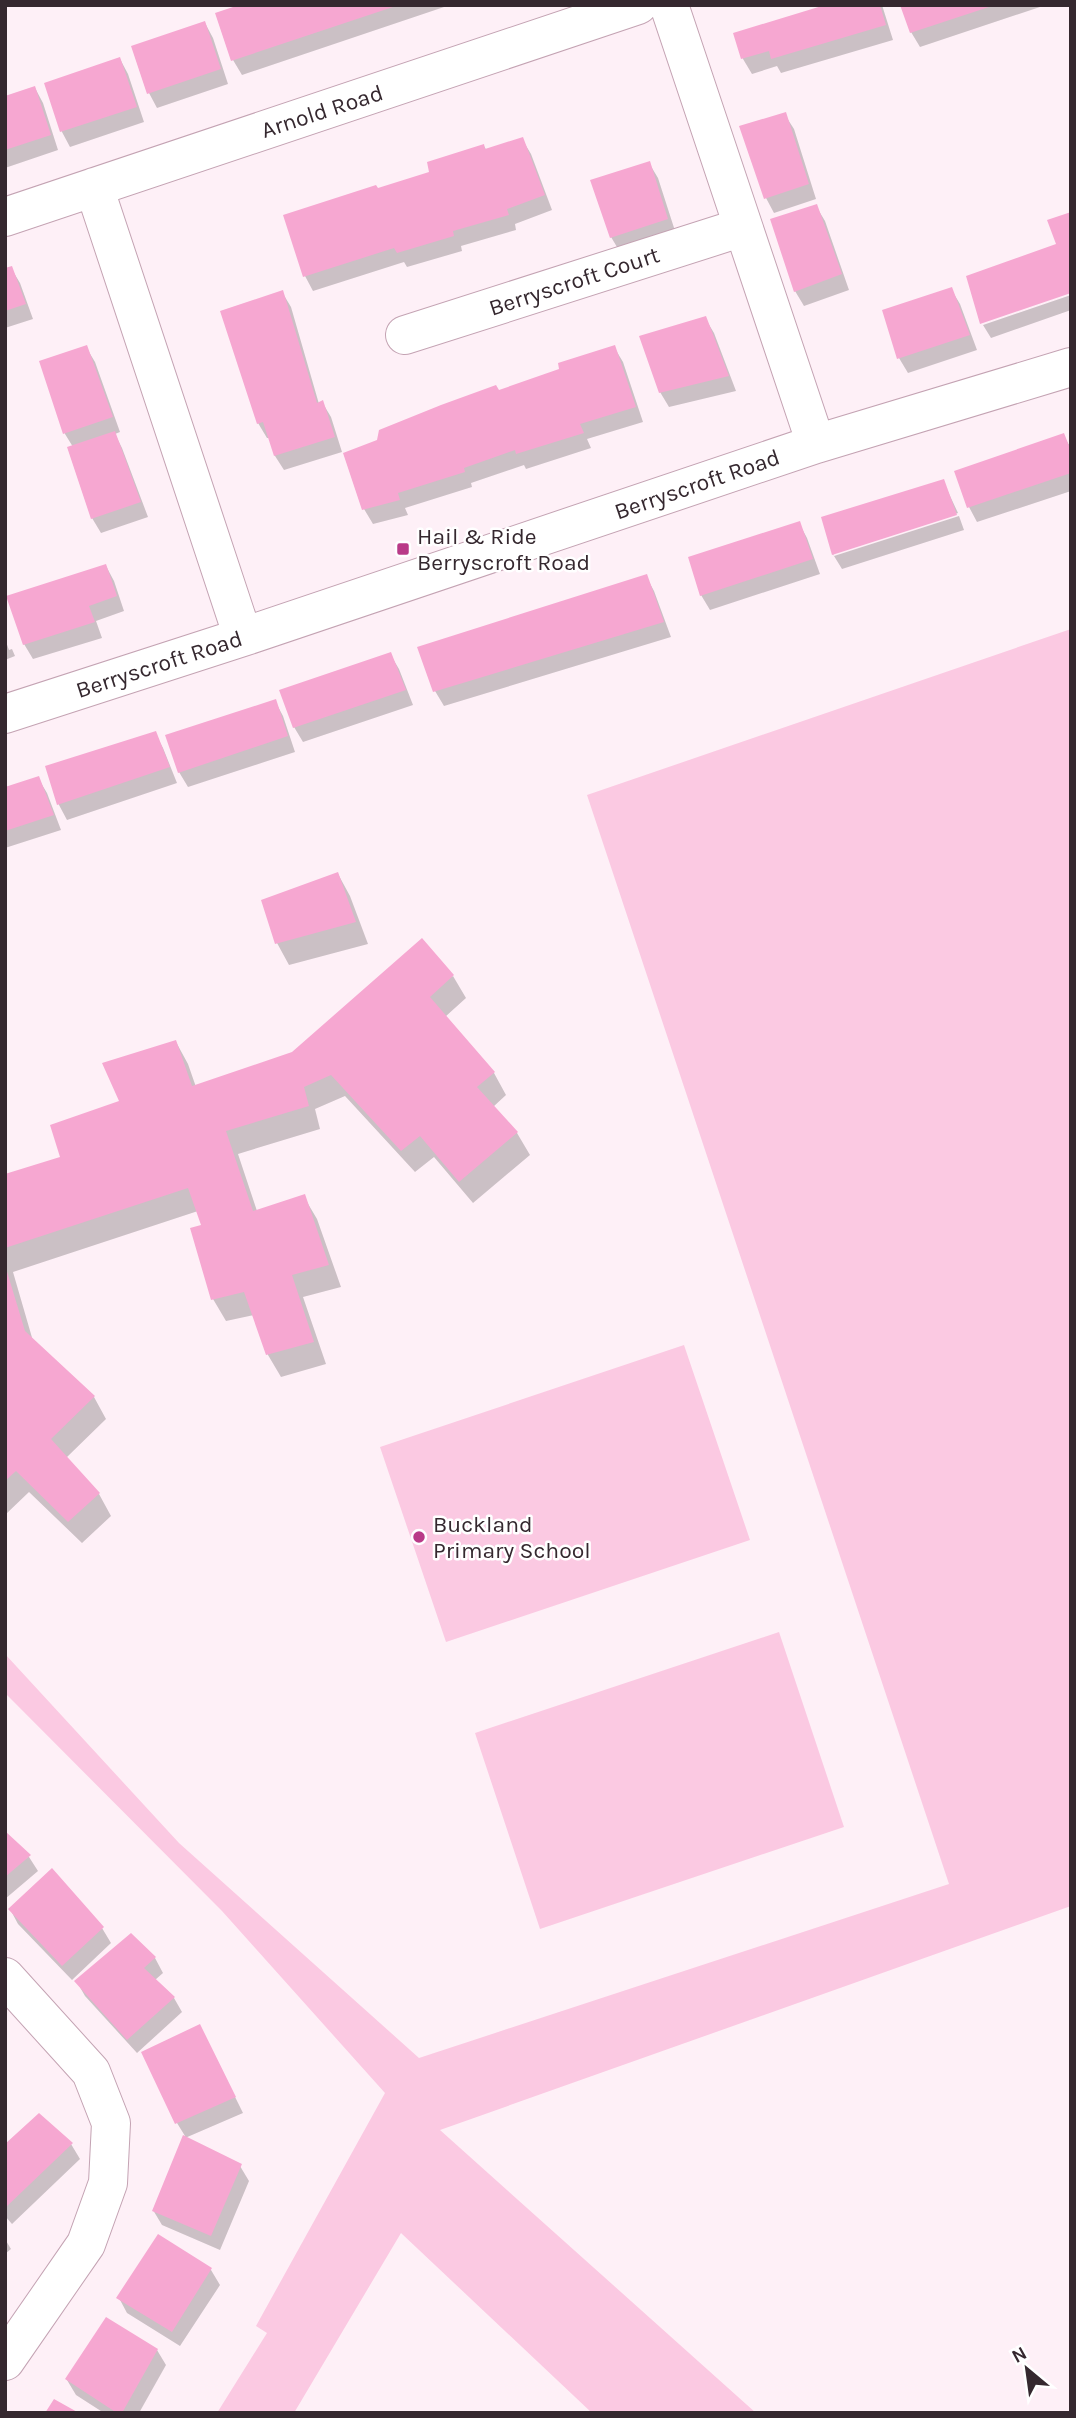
<svg xmlns="http://www.w3.org/2000/svg" width="1076" height="2418" font-family="Karla,sans-serif">
<style>
.green{fill:#fbc9e2}
.shadow{fill:#0003}
.building{fill:#f6a7d1}
.lines{fill:none;stroke-linecap:round;stroke-linejoin:round}
.minor-casing{stroke:#c4a3b3;stroke-width:40}
.minor{stroke:#fff;stroke-width:38}
.poi-dot{fill:#b93a88;stroke:#fff;stroke-width:2.5}
.labels{text-anchor:middle;stroke-width:5;stroke-linejoin:round;paint-order:stroke}
.street-label{font-size:23px;fill:#35282f;stroke:#fff}
.poi-label{font-size:23px;fill:#35282f;stroke:#fff;text-anchor:start}
</style>
<rect width="100%" height="100%" fill="#fef0f7"/>
<path class="green" d="M1071 629V1906L440 2130 756 2413H592L401 2233 294 2413H217L267 2333 256 2326 385 2093 222 1911 5 1693V1654L179 1843 419 2058 949 1884 587 795Z
M684 1345 750 1540 446 1642 380 1447Z
M779 1632 844 1827 540 1929 475 1733Z"/>
<path class="shadow" d="M245 5H450L242 75 233 60Z
M831 5H882L893 40 781 73 777 66 752 74 743 59 735 34Z
M902 5H1046L920 47 911 32Z
M205 23 213 38 228 84 157 108 149 93 133 47Z
M120 59 128 74 144 122 70 147 62 132 46 84Z
M35 88 43 103 58 150 5 168V98Z
M785 115 794 129 816 199 774 213 766 198Z
M522 139 531 154 552 210 515 224 516 230 461 246 462 251 407 267 404 262 313 291 305 276 377 190 431 173 484 146 487 151Z
M649 163 658 178 676 234 620 252 611 237Z
M816 206 825 221 849 290 804 306 795 291Z
M11 268 20 283 33 319 5 328V270Z
M951 289 960 304 977 350 908 373 899 358Z
M282 292 291 307 319 404 322 402 331 417 342 452 284 470 275 456 270 438H267L258 423Z
M1071 295V310L991 338 983 325Z
M705 318 714 333 736 391 669 407 660 392Z
M86 347 95 362 120 432 115 434 122 448 148 517 101 533 92 518 73 447 65 434 41 362Z
M614 347 623 362 643 422 587 439 591 448 526 469 524 465 471 483 472 487 405 508 408 515 373 524 364 509 498 392 562 370Z
M1063 435 1071 448V491L977 522 969 507Z
M943 481 958 513 834 552V556L823 518Z
M959 516 964 530 842 569 834 556Z
M799 523 807 538 820 574 710 610 701 595Z
M106 566 114 581 124 611 96 621 102 638 33 659 24 644Z
M646 576 654 591 671 637 444 706 435 691Z
M5 639 9 650 12 649 15 656 5 660Z
M390 654 399 669 413 705 303 742 294 727Z
M275 701 283 716 295 752 188 787 179 772Z
M155 733 163 748 177 783 67 820 59 805 47 767Z
M38 778 47 793 61 830 5 848V789Z
M338 874 350 896 368 944 289 965 277 943Z
M453 976 466 998 445 1017 494 1073 506 1095 493 1107 517 1133 530 1155 473 1203 434 1157 415 1172 345 1096 315 1109 320 1129 238 1154 257 1211 304 1197 317 1219 341 1287 303 1297 326 1364 281 1377 268 1355 254 1315 226 1321 213 1299 203 1227 198 1211 13 1272 33 1341 94 1397 106 1419 66 1458 99 1494 111 1516 82 1543 29 1492 5 1515V1176L62 1158 121 1102 176 1042 188 1064 196 1087 293 1054Z
M5 1834 29 1857 38 1871 5 1899Z
M10 1909 102 1928 111 1943 72 1980 18 1924Z
M131 1935 155 1958 163 1973 155 1980 174 1998 182 2012 137 2053 85 1996 77 1982Z
M200 2026 243 2113 185 2138 240 2166 249 2181 220 2250 162 2225 153 2210 185 2136 177 2123Z
M71 2144 80 2159 12 2224 5 2216V2146Z
M158 2236 211 2270 220 2285 180 2346 127 2313 119 2298Z
M5 2239 11 2249 5 2254Z
M157 2350 166 2365 139 2413H104L76 2395 67 2380Z"/>
<path class="building" d="M239 5H396V6L231 61 215 13Z
M825 5H880L886 25 771 59 769 51 741 59 733 33Z
M900 5H992V6L910 33Z
M205 21 221 69 147 94 131 46Z
M120 57 137 107 60 132 44 83Z
M35 86 51 135 5 150V96Z
M786 112 809 184 764 199 739 126Z
M523 137 545 195 507 209 509 215 453 231 454 236 397 253 394 248 303 277 283 215 376 185 378 188 429 172 427 162 484 144 485 149Z
M650 161 668 219 610 238 590 180Z
M817 204 842 274 794 292 770 219Z
M1071 212V293L980 324 966 276 1056 244 1047 220Z
M12 266 26 304 5 311V268Z
M952 287 970 335 897 359 882 310Z
M283 290 317 403 323 400 335 437 274 456 263 422 257 424 220 311Z
M706 316 729 376 659 393 639 336Z
M87 345 113 417 63 434 39 361Z
M615 345 636 407 580 424 584 433 516 454 515 450 464 468 465 472 398 493 400 500 362 510 343 453 377 440 379 430 441 405 496 385 499 390 559 369 558 363Z
M115 431 141 502 91 519 67 447Z
M1064 433 1071 451V473L967 508 954 471Z
M944 479 957 515 832 555 821 517Z
M800 521 813 559 700 596 688 557Z
M106 564 117 596 89 606 95 622 23 645 6 596Z
M647 574 664 622 433 692 417 647Z
M391 652 406 690 293 728 279 690Z
M276 699 288 736 178 773 165 735Z
M156 731 170 767 57 805 45 766Z
M39 776 54 815 5 831V787Z
M338 872 356 922 275 944 261 900Z
M422 938 454 975 430 997 495 1072 477 1087 518 1132 459 1182 420 1136 401 1151 331 1075 304 1087 309 1106 226 1131 253 1211 305 1194 329 1265 292 1275 314 1342 266 1355 244 1292 211 1300 190 1228 201 1225 188 1188 5 1248V1174L60 1157 50 1125 119 1101 102 1063 176 1040 192 1086 292 1052Z
M5 1265 25 1331 95 1396 51 1439 100 1493 68 1522 16 1471 5 1481Z
M5 1831 31 1855 5 1877Z
M52 1868 104 1927 62 1966 8 1909Z
M131 1933 156 1957 144 1968 175 1997 127 2040 74 1981Z
M200 2024 236 2097 175 2124 141 2052Z
M39 2113 73 2143 5 2208V2144Z
M183 2135 242 2164 211 2236 152 2211Z
M158 2234 212 2268 172 2332 116 2298Z
M106 2317 158 2349 122 2413H117L65 2379Z
M54 2399 79 2413H45Z"/>
<g class="lines">
<g class="minor-casing">
<path id="minor" d="M669 5 816 444
M94 187 243 637
M5 217 638 5
M405 335 743 227
M5 714 243 637 816 444 1071 367
M5 1977 91 2072 111 2123 108 2183 86 2244 5 2361"/>
</g>
<use href="#minor" class="minor"/>
</g>
<g class="poi-dot">
<rect x="396" y="542" width="14" height="14" rx="3.5"/>
<circle cx="419" cy="1537" r="7"/>
</g>
<g class="labels">
<g class="street-label">
<text transform="translate(322 111) rotate(-18)" y="8">Arnold Road</text>
<text transform="translate(574 281) rotate(-18)" y="8">Berryscroft Court</text>
<text transform="translate(697 484) rotate(-19)" y="8">Berryscroft Road</text>
<text transform="translate(159 664) rotate(-18)" y="8">Berryscroft Road</text>
</g>
<g class="poi-label">
<text x="417" y="544">Hail &amp; Ride<tspan x="417" dy="26">Berryscroft Road</tspan></text>
<text x="433" y="1532">Buckland<tspan x="433" dy="26">Primary School</tspan></text>
</g>
</g>
<rect width="1076" height="2418" fill="none" stroke="#35282f" stroke-width="14"/>
<g transform="translate(1027 2369) rotate(331)" stroke="#ffffff" stroke-width="5" paint-order="stroke">
<path d="M0-5L12 26L0 18L-12 26Z" fill="#35282f"/>
<text y="-10" font-size="19" font-weight="bold" text-anchor="middle" fill="#35282f">N</text>
</g>
</svg>
